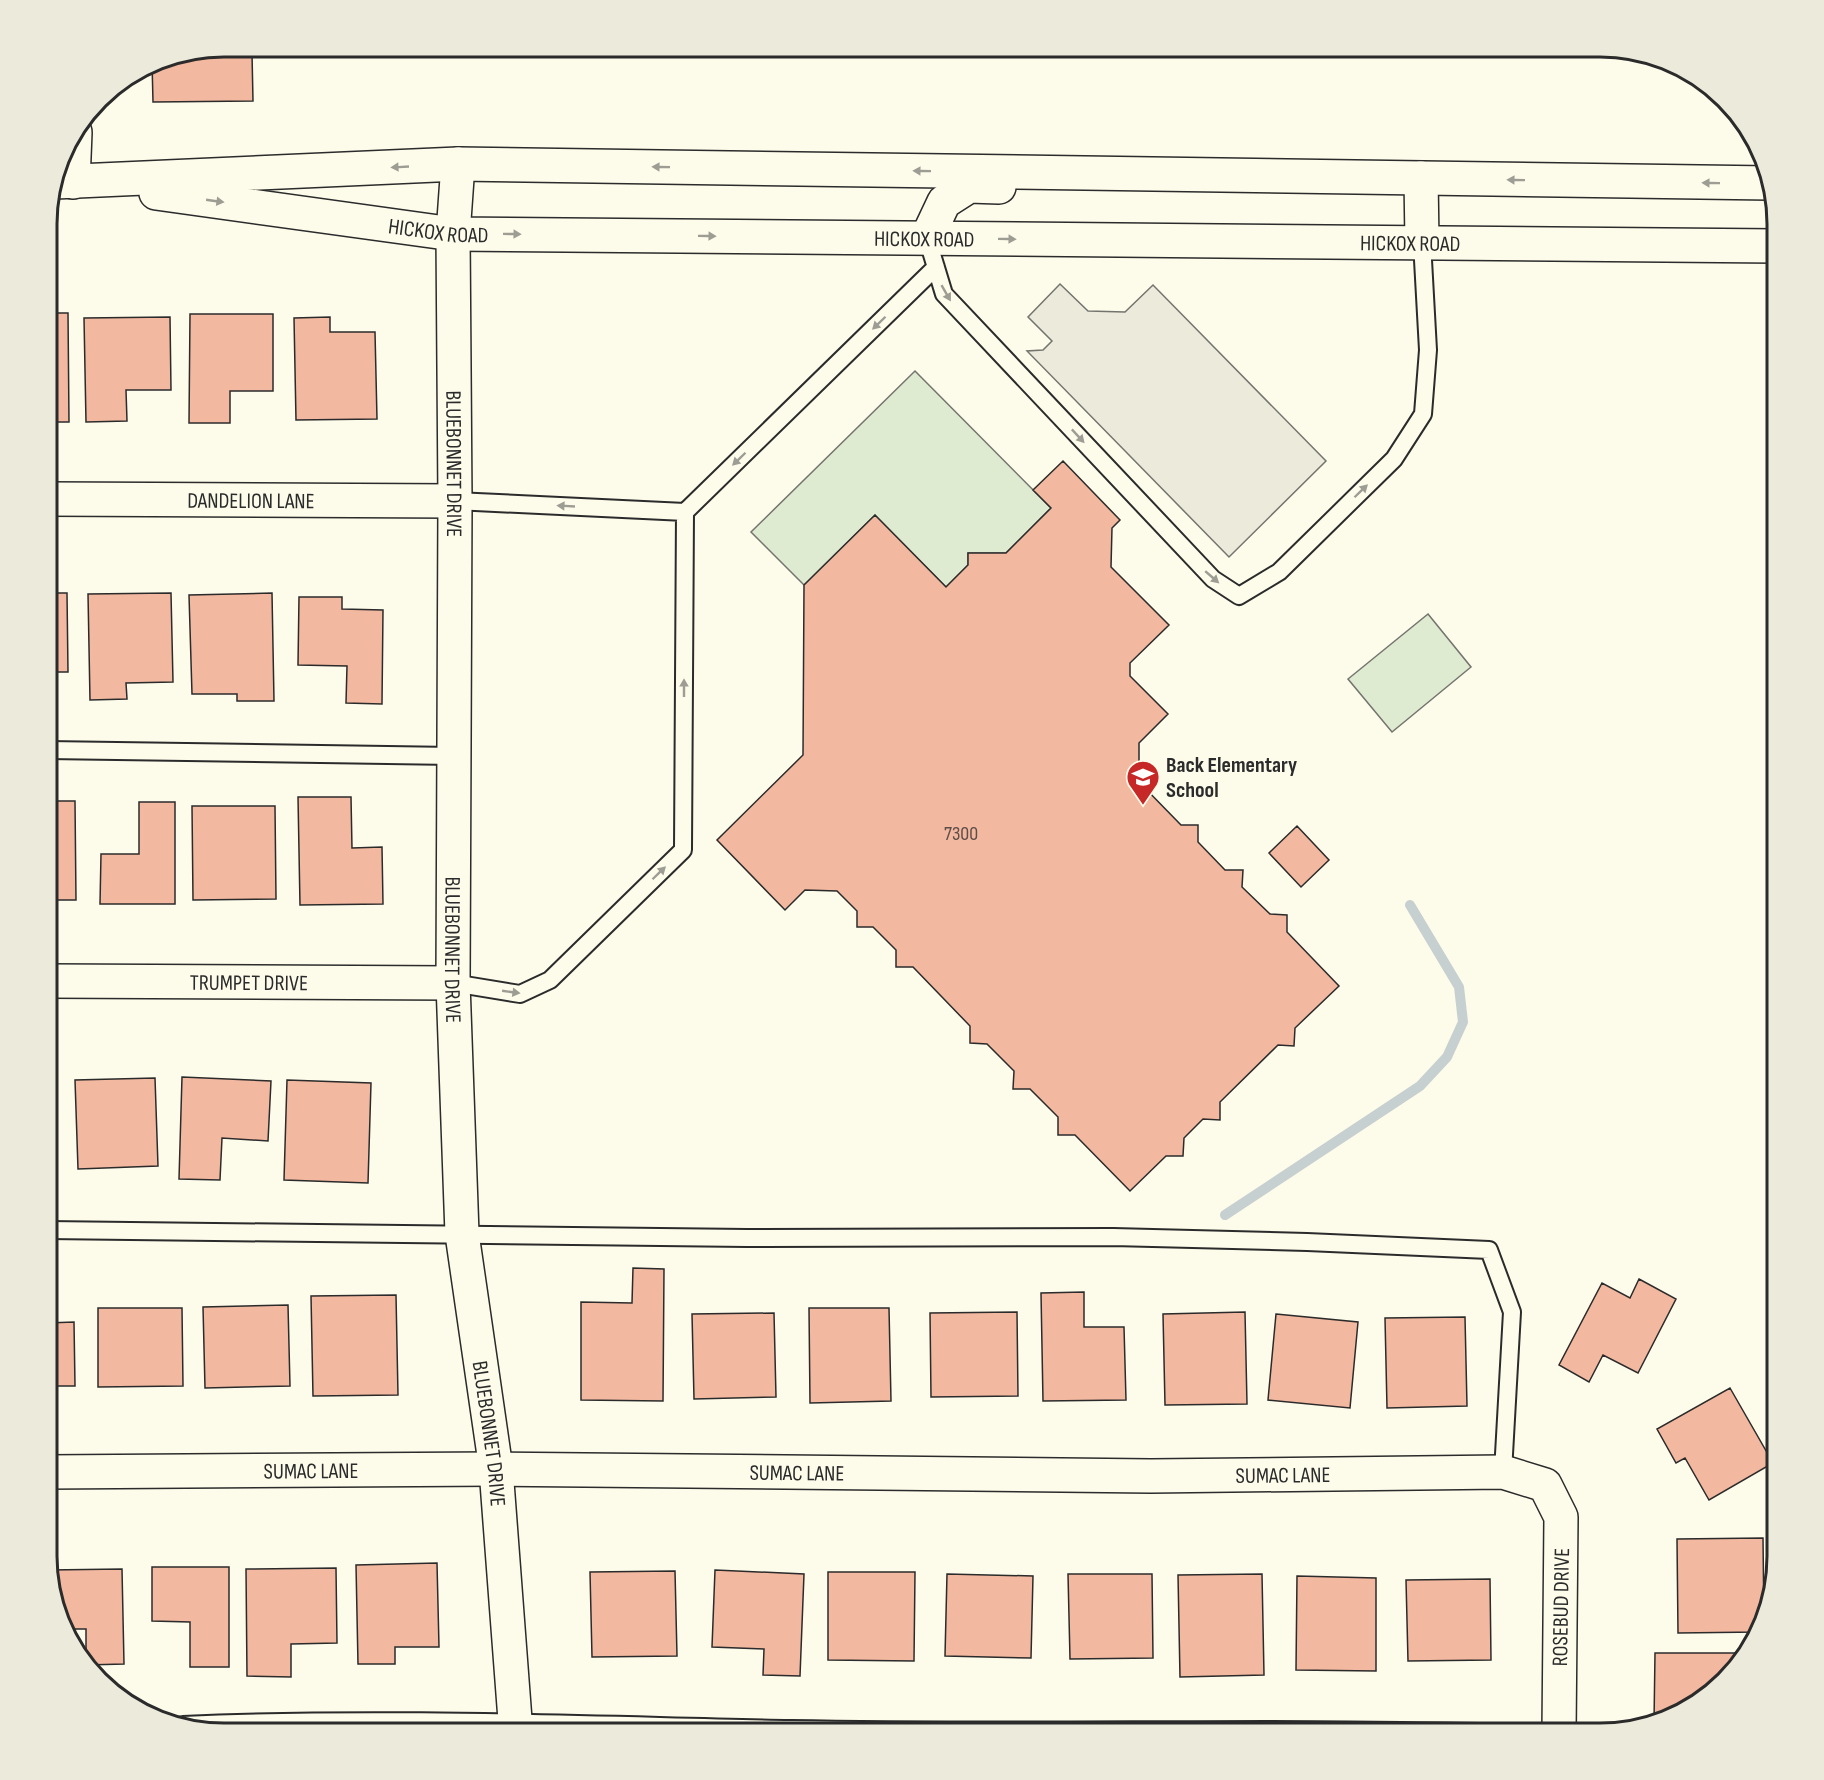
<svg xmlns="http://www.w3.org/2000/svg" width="1824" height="1780" font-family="'Sofia Sans Condensed',sans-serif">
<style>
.green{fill:#deebd1;stroke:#74746e;stroke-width:1.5}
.parking{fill:#eceadb;stroke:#74746e;stroke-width:1.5}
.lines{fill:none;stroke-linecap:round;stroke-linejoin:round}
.stream{stroke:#c7d0d0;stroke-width:10}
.building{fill:#f2b8a0;stroke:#2b2b2b;stroke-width:1.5}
.service-casing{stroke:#2b2b2b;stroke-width:20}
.minor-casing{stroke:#2b2b2b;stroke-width:36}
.tertiary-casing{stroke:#2b2b2b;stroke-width:36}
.service{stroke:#fdfbea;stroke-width:16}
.minor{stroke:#fdfbea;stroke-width:33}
.tertiary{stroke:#fdfbea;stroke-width:33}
.oneway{fill:#9e9d94}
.labels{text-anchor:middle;stroke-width:4.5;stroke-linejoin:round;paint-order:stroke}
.number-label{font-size:20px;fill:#5d4e48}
.street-label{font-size:22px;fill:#2b2b2b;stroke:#fdfbea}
.poi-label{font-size:22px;font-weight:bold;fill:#2b2b2b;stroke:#fdfbea;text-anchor:start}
.rim{fill:none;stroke:#2b2b2b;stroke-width:3}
</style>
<rect width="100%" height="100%" fill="#fdfbea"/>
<path class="green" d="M915 371 1051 508 1006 553H968V565L946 587 875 515 804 585 751 532Z
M1428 614 1471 667 1392 732 1348 679Z"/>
<path class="parking" d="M1060 284 1088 311 1125 312 1153 285 1326 461 1229 557 1027 351 1043 350 1052 341 1028 317Z"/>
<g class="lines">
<path class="stream" d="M1225 1215 1420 1086 1447 1057 1463 1022 1459 987 1410 905"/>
</g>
<path class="building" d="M224 46 262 47V53H252L253 101 153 102 152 62Z
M47 313H68L69 422H47Z
M190 314H273V391H230V423H189Z
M170 317 171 390H126L127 421 86 422 84 318Z
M330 317V332H375L377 419 296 420 294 318Z
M1063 461 1120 520 1112 528 1111 567 1169 625 1130 663V676L1168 714 1139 743V782L1181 825H1198V842L1225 870H1243L1242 887 1270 914 1287 915V932L1339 986 1295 1028 1294 1046 1278 1045 1220 1102V1120L1203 1119 1184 1138 1183 1156H1166L1130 1191 1075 1135H1058V1117L1030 1089H1013L1014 1071 987 1044 970 1043V1026L913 967H896V950L873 927H857V911L837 891 805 890 785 910 717 840 803 755 804 585 875 515 946 587 968 565V553H1006L1051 508 1033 490Z
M47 593H67L68 672H47Z
M171 593 173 682 126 683 127 699 90 700 88 594Z
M272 593 274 701H237V694H192L189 595Z
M299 597H342V609L383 610 382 704 346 703 347 666 298 665Z
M298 797H351L352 848 382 847 383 904 300 905Z
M47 801H75L76 900H47Z
M139 802H175V904H100L101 854H139Z
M192 806H275L276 899 193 900Z
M1297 826 1329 860 1301 887 1269 853Z
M182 1077 271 1081 268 1141 222 1138 220 1180 179 1179Z
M47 1078 54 1079V1160H47Z
M155 1078 158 1166 78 1169 75 1080Z
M287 1080 371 1083 368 1183 284 1180Z
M633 1268 664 1269 663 1401 581 1400V1302L632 1303Z
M1639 1279 1676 1299 1638 1373 1603 1355 1589 1382 1559 1365 1602 1283 1630 1298Z
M1084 1292V1327H1124L1126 1400 1043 1401 1041 1293Z
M396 1295 398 1395 313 1396 311 1296Z
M288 1305 290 1386 205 1388 203 1307Z
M98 1308H182L183 1386 98 1387Z
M809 1308H889L891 1401 810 1403Z
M1017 1312 1018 1396 931 1397 930 1313Z
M1245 1312 1247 1404 1165 1405 1163 1314Z
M774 1313 776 1397 694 1399 692 1314Z
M1276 1314 1358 1322 1350 1408 1268 1400Z
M1465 1317 1467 1406 1387 1408 1385 1318Z
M74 1322 75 1386H47V1323Z
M1730 1388 1773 1463 1709 1500 1685 1458 1676 1463 1657 1429Z
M1763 1538 1764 1624 1758 1632 1678 1633 1677 1539Z
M437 1563 439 1647H395V1664H358L356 1565Z
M152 1567H229V1667H190V1622L152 1621Z
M336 1568 337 1643 291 1644V1677L247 1676 246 1569Z
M122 1569 124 1664 86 1665V1629H63L60 1624 49 1570Z
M715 1570 804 1574 800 1676 763 1675 764 1649 712 1647Z
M675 1571 677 1656 592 1657 590 1572Z
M828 1572H915L914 1661 828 1660Z
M947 1574 1033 1576 1031 1658 945 1656Z
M1068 1574H1152L1153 1658 1070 1659Z
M1262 1574 1264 1675 1180 1677 1178 1575Z
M1297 1576 1376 1578V1671L1296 1670Z
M1490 1579 1491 1660 1408 1661 1406 1580Z
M1655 1653H1744L1717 1689 1668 1720 1654 1723Z"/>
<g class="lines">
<g class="service-casing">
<path id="service" d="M927 238 944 294 1213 579 1239 596 1279 572 1394 459 1423 414 1428 350 1422 242
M455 501 685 512 936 267
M47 750 454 756
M453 983 520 994 550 980 683 850 685 512
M47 1230 747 1238 1113 1237 1307 1242 1489 1250 1512 1312 1503 1472
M183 1725C385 1716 589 1725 791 1729 950 1732 1109 1730 1269 1730 1365 1730 1462 1732 1559 1733"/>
</g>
<g class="minor-casing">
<g id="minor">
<path id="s1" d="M458 164 453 234 455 501 453 983 462 1234 496 1469 516 1733"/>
<path d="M73 182 75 132"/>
<path id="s2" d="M47 499 455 501"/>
<path id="s3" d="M47 981 453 983"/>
<path id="s4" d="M47 1472 496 1469 1151 1476 1503 1472 1545 1485 1561 1517 1559 1733"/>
</g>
</g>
<g class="tertiary-casing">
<g id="tertiary">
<path d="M1421 178 1422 242"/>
<path d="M55 182 458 164 1770 183"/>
<path id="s5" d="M156 193 453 234 1777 246"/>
<path d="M927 238 944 202 969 186 999 187"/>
</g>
</g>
<use href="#service" class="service"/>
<use href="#minor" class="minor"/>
<use href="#tertiary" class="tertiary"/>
</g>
<defs><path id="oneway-solid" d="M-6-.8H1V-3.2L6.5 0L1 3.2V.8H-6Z" transform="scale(1.5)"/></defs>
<g class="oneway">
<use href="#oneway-solid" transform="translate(400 167) rotate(177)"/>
<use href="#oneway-solid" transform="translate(661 167) rotate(-179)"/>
<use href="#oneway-solid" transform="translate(922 171) rotate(-179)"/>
<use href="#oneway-solid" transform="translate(1516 180) rotate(-179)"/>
<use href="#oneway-solid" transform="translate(1711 183) rotate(-179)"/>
<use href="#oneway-solid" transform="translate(215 201) rotate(8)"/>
<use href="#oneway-solid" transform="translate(512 234) rotate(1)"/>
<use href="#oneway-solid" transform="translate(707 236) rotate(1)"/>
<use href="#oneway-solid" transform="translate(1007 239) rotate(1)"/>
<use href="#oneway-solid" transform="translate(946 293) rotate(60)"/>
<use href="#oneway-solid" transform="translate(879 323) rotate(136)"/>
<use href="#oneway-solid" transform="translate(1078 436) rotate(47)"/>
<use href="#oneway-solid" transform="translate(739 459) rotate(136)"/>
<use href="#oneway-solid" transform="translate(1361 491) rotate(-44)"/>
<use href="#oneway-solid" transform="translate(566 506) rotate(-177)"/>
<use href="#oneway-solid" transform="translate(1212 577) rotate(41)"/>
<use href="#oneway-solid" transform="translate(684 688) rotate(-90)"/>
<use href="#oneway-solid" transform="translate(659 873) rotate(-44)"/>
<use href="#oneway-solid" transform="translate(511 992) rotate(8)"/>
</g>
<defs>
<g id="school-pin" transform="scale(1.725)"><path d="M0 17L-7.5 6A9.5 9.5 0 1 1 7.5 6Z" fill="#c62828" stroke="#fdfbea"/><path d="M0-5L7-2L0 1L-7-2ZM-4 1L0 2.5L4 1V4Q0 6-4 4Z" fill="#fff"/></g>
</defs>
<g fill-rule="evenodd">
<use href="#school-pin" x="1143" y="777"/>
</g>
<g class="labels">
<g class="number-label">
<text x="961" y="840">7300</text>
</g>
<g class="street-label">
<text dy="8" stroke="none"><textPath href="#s5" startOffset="285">HICKOX ROAD</textPath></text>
<text dy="8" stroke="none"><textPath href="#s5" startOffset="771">HICKOX ROAD</textPath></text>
<text dy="8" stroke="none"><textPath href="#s5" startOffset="1257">HICKOX ROAD</textPath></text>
<text dy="8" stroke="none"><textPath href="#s1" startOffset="300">BLUEBONNET DRIVE</textPath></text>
<text dy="8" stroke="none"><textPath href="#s2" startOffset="204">DANDELION LANE</textPath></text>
<text dy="8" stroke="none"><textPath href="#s1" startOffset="786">BLUEBONNET DRIVE</textPath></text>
<text dy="8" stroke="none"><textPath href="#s3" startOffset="202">TRUMPET DRIVE</textPath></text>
<text dy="8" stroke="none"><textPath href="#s1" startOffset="1272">BLUEBONNET DRIVE</textPath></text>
<text dy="8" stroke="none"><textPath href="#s4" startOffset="264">SUMAC LANE</textPath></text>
<text dy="8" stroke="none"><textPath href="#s4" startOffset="750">SUMAC LANE</textPath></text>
<text dy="8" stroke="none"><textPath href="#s4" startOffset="1236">SUMAC LANE</textPath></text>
<text transform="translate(1560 1607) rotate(-89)" y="8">ROSEBUD DRIVE</text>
</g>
<g class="poi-label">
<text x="1166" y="772">Back Elementary<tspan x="1166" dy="25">School</tspan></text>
</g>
</g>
<path d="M0 0H1824V1780H0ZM224 57H1600A167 167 0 0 1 1767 224V1556A167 167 0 0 1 1600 1723H224A167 167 0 0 1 57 1556V224A167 167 0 0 1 224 57Z" fill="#eceadb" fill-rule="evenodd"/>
<path class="rim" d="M224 57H1600A167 167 0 0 1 1767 224V1556A167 167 0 0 1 1600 1723H224A167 167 0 0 1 57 1556V224A167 167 0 0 1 224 57Z"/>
</svg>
